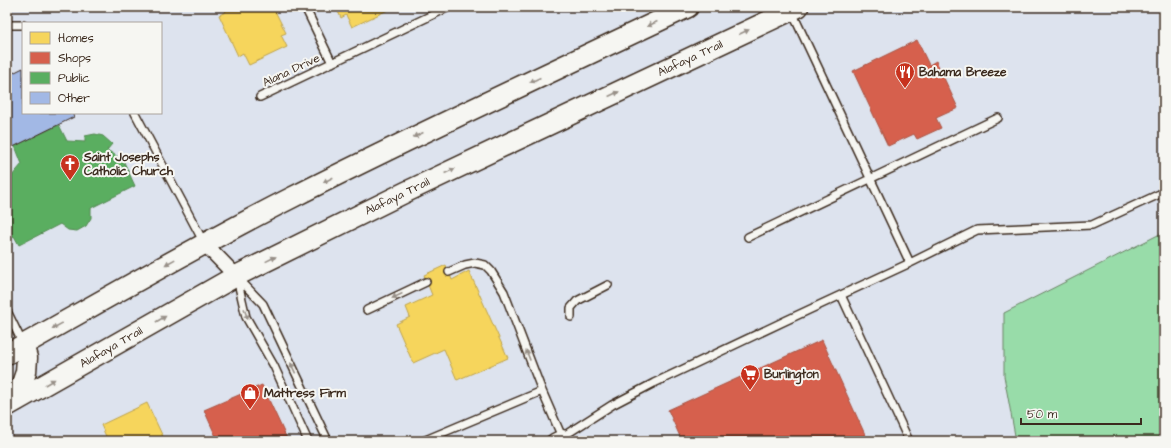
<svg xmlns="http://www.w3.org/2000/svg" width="1171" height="448" font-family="'Architects Daughter',sans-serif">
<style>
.green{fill:#98dca9;stroke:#6a8364}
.homes{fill:#f6d55c;stroke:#bea249}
.shops{fill:#d6604d;stroke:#a8503f}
.public{fill:#5aae61;stroke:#51864d}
.building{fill:#a2b8e5;stroke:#3b2a1e}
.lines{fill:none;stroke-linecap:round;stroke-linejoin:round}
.service-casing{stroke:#3b2a1e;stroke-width:10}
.minor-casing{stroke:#3b2a1e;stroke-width:17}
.secondary-casing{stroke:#3b2a1e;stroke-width:23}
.service{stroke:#f6f6f2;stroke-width:7}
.minor{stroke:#f6f6f2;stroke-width:14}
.secondary{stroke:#f6f6f2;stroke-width:20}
.oneway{fill:#989088}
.labels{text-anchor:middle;stroke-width:4;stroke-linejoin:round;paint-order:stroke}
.street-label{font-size:12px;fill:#3b2a1e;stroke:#f6f6f2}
.poi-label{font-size:12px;font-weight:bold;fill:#3b2a1e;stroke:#f6f6f2;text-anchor:start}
</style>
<rect width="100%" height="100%" fill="#dde3ee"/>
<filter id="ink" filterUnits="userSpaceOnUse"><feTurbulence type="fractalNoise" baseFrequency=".025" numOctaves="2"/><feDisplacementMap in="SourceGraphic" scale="8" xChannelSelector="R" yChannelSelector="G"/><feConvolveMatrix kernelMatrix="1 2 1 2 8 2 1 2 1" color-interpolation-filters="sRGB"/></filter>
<g filter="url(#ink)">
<path class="green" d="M1164 232V441H1016L1004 376V313Z"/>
<path class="homes" d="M224 7H273L286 33 281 35 287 47 249 65 243 53 238 56 219 15 226 12Z
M336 7H389L390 9 352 27 346 15 341 18Z
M446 265 452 280 469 271 508 358 457 380 444 349 413 363 396 324 410 317 406 307 432 295 424 275Z
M147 403 165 441H108L101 425Z"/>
<path class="shops" d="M917 40 929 65 936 61 958 108 936 118 941 128 917 139 914 134 888 146 853 71Z
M822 340 868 441H682L668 410Z
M262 385 288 441H218L204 410Z"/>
<path class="public" d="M59 125 67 141 85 142V136L95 134 103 136 112 144 107 150 123 160 135 186 91 208V218L86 226 77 231 68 230 60 224 19 245 14 236 10 238 7 232V175L11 177 22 164 15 146Z"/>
<path class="building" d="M23 68V113H72L74 117 7 150V76Z"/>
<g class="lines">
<g class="service-casing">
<path id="service" d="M305 7 332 63
M792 12 910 263
M7 25H23
M260 97 449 7
M135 113 204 243
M748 237 998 118
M449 272 465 265 475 263 485 265 491 271 504 292 542 391 562 437 612 405 654 383 787 320 910 263 977 230 1092 225 1164 192
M237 278 246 317 274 366 308 441
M238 278 263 304 328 441
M841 295 909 441
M367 310 426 282
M7 311 23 344
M571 317V308L577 301 608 285
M423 441 542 391"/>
</g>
<g class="minor-casing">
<path id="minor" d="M204 243 236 276
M554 441 562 437"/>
</g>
<g class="secondary-casing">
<path id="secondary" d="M7 354C102 301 196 246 293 197 423 131 556 70 688 7
M16 401 26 372 27 358 23 345
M7 406 236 276 406 192 798 7"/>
</g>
<use href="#service" class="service"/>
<use href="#minor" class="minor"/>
<use href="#secondary" class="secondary"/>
</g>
<defs><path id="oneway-solid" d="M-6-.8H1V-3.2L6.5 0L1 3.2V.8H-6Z"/></defs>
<g class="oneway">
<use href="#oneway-solid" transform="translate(652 24) rotate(155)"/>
<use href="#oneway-solid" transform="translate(744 32) rotate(-25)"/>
<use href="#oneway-solid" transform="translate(535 80) rotate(155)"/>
<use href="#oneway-solid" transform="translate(614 94) rotate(-25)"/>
<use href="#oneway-solid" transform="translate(418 135) rotate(155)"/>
<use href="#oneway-solid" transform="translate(450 171) rotate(-25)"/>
<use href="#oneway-solid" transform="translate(328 180) rotate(153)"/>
<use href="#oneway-solid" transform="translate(271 259) rotate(-26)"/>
<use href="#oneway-solid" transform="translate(170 262) rotate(151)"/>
<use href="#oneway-solid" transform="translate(397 296) rotate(155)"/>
<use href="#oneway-solid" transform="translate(246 314) rotate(71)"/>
<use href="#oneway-solid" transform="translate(161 319) rotate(-30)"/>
<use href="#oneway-solid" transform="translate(57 326) rotate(151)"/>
<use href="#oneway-solid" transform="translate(528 355) rotate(-111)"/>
<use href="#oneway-solid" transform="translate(293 368) rotate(-115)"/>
<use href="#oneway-solid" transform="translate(50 382) rotate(-30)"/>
</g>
</g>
<defs>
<g id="restaurant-pin" transform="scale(1)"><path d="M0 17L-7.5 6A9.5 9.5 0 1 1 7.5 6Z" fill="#c8321e" stroke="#f6f6f2"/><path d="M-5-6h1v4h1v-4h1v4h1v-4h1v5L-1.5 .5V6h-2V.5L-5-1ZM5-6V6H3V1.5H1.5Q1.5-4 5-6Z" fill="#fff"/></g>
<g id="church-pin" transform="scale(1)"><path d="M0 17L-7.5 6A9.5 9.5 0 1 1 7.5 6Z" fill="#c8321e" stroke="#f6f6f2"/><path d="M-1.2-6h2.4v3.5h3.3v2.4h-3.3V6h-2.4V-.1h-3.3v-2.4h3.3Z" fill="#fff"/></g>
<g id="supermarket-pin" transform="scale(1)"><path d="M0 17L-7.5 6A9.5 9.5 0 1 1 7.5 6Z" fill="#c8321e" stroke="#f6f6f2"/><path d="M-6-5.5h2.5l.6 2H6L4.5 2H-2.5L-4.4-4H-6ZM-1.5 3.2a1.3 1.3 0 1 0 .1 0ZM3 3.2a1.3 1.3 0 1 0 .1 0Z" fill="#fff"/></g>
<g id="shop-pin" transform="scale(1)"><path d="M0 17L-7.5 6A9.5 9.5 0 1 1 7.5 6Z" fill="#c8321e" stroke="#f6f6f2"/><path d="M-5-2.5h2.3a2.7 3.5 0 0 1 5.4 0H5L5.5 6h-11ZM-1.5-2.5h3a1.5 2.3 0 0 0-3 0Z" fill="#fff"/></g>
</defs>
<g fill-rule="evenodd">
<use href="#restaurant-pin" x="905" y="72"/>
<use href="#church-pin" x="70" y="164"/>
<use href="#supermarket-pin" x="750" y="374"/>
<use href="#shop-pin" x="250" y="393"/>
</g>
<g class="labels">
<g class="street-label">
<text transform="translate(690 58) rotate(-25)" y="4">Alafaya Trail</text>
<text transform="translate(291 70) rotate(-25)" y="4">Alana Drive</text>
<text transform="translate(397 196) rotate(-26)" y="4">Alafaya Trail</text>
<text transform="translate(111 347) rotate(-30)" y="4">Alafaya Trail</text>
</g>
<g class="poi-label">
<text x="919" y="76">Bahama Breeze</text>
<text x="84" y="161">Saint Josephs<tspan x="84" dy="14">Catholic Church</tspan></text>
<text x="764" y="378">Burlington</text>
<text x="264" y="397">Mattress Firm</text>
</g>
</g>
<rect width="1171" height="448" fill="none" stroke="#f6f6f2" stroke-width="24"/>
<rect x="12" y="12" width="1147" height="424" fill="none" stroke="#3b2a1e" stroke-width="1.5" filter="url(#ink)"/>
<rect x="22" y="22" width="140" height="92" fill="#f6f6f2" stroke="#aba49d"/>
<rect x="30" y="32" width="20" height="12" fill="#f6d55c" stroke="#aba49d"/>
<text x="58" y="42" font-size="12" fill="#3b2a1e">Homes</text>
<rect x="30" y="52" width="20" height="12" fill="#d6604d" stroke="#aba49d"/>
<text x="58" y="62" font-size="12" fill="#3b2a1e">Shops</text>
<rect x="30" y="72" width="20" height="12" fill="#5aae61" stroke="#aba49d"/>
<text x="58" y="82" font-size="12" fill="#3b2a1e">Public</text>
<rect x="30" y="92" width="20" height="12" fill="#a2b8e5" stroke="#aba49d"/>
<text x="58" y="102" font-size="12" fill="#3b2a1e">Other</text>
<path d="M1021 418v6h120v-6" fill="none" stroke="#3b2a1e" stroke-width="2"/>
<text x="1027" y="418" font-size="12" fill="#3b2a1e" stroke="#f6f6f2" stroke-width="3" paint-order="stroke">50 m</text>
</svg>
